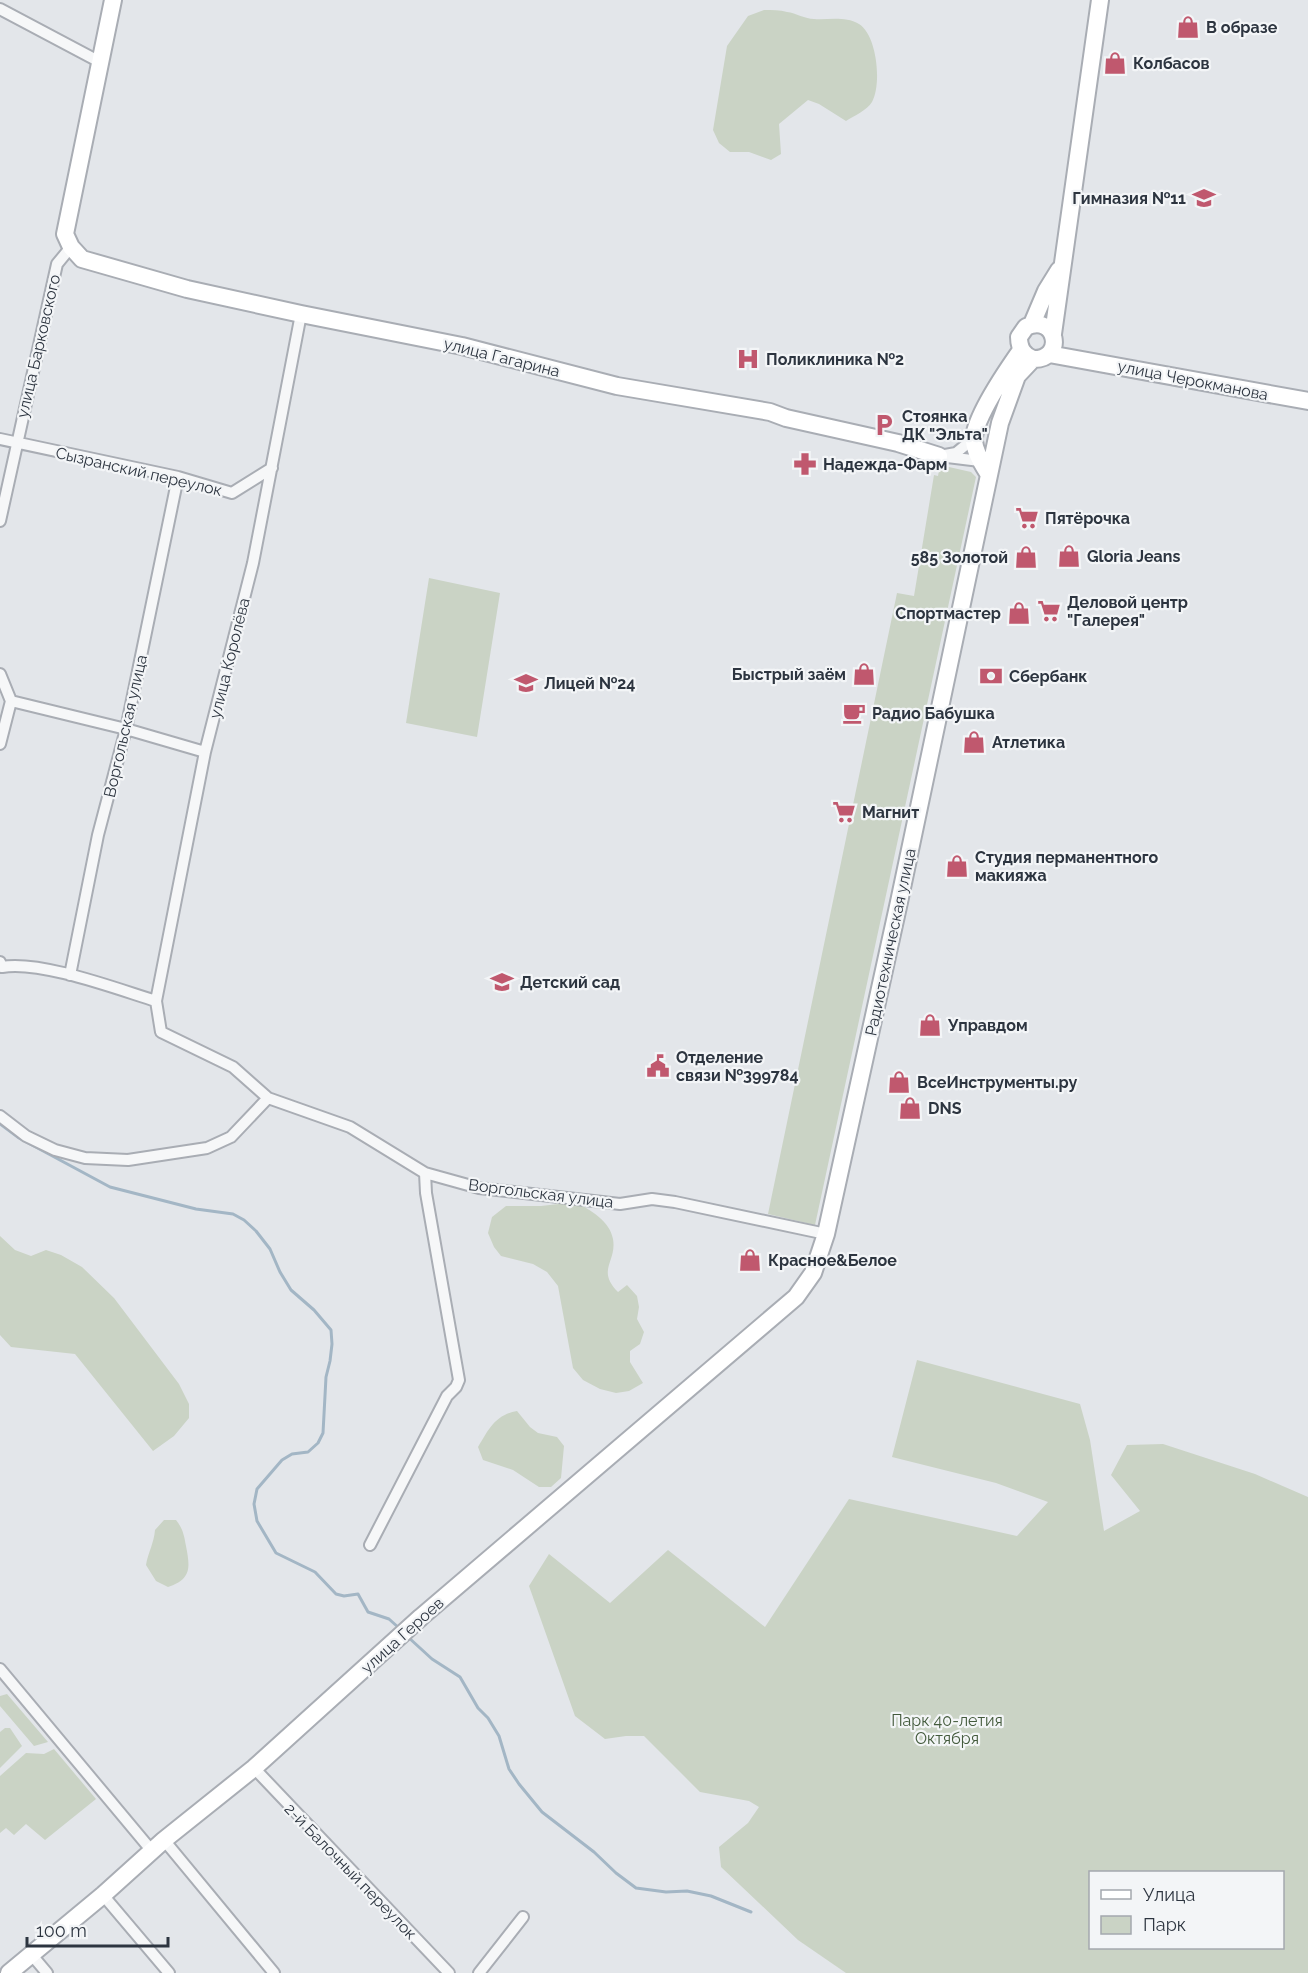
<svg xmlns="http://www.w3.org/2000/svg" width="1308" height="1973" font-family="Raleway,sans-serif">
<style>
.green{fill:#cad3c5;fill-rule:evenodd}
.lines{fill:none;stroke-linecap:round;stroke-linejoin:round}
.stream{stroke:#a3b6c5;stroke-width:3}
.street-casing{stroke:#a9adb4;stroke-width:14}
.secondary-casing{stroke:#a9adb4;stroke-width:20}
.street{stroke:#f6f7f8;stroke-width:10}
.secondary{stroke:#fff;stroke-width:16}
.labels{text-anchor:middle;stroke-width:4.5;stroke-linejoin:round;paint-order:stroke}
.poi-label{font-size:16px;font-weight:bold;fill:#2d3540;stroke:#f3f5f7;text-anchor:start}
.street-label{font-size:16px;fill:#2d3540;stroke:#f3f5f7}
.park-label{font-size:16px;fill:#435a3c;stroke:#f3f5f7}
</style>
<rect width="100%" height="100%" fill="#e3e6ea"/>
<path class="green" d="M764 10C772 10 780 10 787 12 796 13 805 19 814 19 829 20 845 16 859 24 877 35 882 84 872 102 867 110 854 116 846 121L819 104 808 100 779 124 781 154 771 160 749 152H730L719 143 713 130 727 46 748 16Z
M940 465 971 472 976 477 815 1225 768 1214 897 593 914 596 934 475 938 476Z
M429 578 500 593 477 737 406 723Z
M576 1202C590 1210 610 1221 613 1239 617 1262 596 1270 618 1292L627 1285 637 1296 639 1307 637 1319 644 1332 640 1344 630 1351V1362L643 1383 629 1391 616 1393 600 1389 583 1380 573 1368 558 1286 547 1272 533 1264 501 1256 494 1247 488 1233 492 1217 506 1206H541Z
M0 1236 15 1250 31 1256 46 1250 61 1255 82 1267 114 1298 179 1384 189 1404V1418L174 1436 153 1451 75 1354 11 1347 0 1335Z
M917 1360 1080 1404 1090 1440 1104 1531 1140 1511 1111 1475 1127 1445 1163 1444 1255 1474 1308 1497V1973H846L798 1940 721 1867 719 1847 748 1823 759 1807 749 1801 700 1792 644 1736H626L605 1739 575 1716 529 1586 549 1554 610 1603 668 1550 765 1627 849 1499 1017 1536 1048 1502 996 1483 892 1457ZM1090 1872H1282V1948H1090Z
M517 1411 530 1427 538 1433 557 1437 564 1446 561 1478 551 1487H539L513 1470 483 1460 478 1447C489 1429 495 1415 517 1411Z
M164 1520H176C183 1529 184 1535 186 1546 190 1567 192 1579 168 1587L156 1581 146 1565C148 1553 154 1543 155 1530Z
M7 1694 48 1742 34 1746 0 1706V1696Z
M5 1728H10L22 1746 0 1768V1732Z
M54 1749 96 1799 45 1840 26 1824 14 1835 6 1828 0 1833V1776L26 1753 44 1754Z"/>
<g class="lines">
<path class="stream" d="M0 1124 19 1138 110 1187 196 1209 233 1214 244 1220 256 1231 270 1249 280 1272 291 1290 314 1310 331 1330 332 1344 330 1361 326 1377 323 1433 318 1443 308 1452 292 1454 282 1460 257 1489 254 1504 257 1521 276 1553 315 1572 336 1594 344 1596 358 1594 368 1612 389 1619 399 1628
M408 1637 432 1659 460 1677 478 1708 488 1718 499 1736 509 1769 519 1784 542 1812 594 1852 616 1873 636 1888 666 1892 687 1891 711 1896 751 1912"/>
<g class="street-casing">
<path id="street" d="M0 9 100 62
M301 314 253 563 205 752 156 1001 161 1032 233 1067 268 1098 350 1127 425 1173 479 1188 620 1204 652 1199 675 1202 826 1234
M0 439 178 477 232 493 272 468
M945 455 956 453 973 439
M939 456 980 461
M0 521 57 264 71 247
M0 674 11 701 0 744
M11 701 126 729 205 752
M0 962 2 967C40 960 117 989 156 1001
M70 975 98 835 126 729 178 477
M0 1116 26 1136 55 1150 85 1158 128 1160 207 1148 231 1137 268 1098
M370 1545 447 1396 456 1387 459 1380 426 1193 425 1173
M0 1669 152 1851
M254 1768 449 1973
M164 1840 274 1973
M103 1895 169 1973
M31 1954 47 1973
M479 1973 523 1917"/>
</g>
<g class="secondary-casing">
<path id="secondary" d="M113 0 65 234 71 247 82 259 187 289 301 314 462 346 617 386 770 412 786 418 898 443 939 456
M1032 324 1046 291 1059 270
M1053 334 1100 0
M1049 354 1308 401
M989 475C983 465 975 453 974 441 972 421 1009 367 1021 350
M9 1973 103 1895 164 1840 254 1768 421 1617 796 1297 813 1273 826 1234 899 902 1000 423 1017 376 1033 359C1066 360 1057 313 1026 327L1019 337C1019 348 1023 355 1033 359"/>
</g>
<use href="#street" class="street"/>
<use href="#secondary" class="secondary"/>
</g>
<defs>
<g id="shop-bare" transform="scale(1.8)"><path d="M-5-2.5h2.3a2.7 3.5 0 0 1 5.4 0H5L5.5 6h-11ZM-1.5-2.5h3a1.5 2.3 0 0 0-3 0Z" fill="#c0586e" stroke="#f3f5f7" stroke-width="2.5" paint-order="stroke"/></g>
<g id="school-bare" transform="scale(1.8)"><path d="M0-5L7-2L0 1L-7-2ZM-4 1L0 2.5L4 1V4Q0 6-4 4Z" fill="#c0586e" stroke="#f3f5f7" stroke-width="2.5" paint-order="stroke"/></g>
<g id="hospital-bare" transform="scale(1.8)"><path d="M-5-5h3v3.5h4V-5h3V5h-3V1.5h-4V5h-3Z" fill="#c0586e" stroke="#f3f5f7" stroke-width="2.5" paint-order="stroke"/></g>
<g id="parking-bare" transform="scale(1.8)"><path d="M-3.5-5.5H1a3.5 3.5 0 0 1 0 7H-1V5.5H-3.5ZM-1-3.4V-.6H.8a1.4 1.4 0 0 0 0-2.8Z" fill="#c0586e" stroke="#f3f5f7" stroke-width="2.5" paint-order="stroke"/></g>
<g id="pharmacy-bare" transform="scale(1.8)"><path d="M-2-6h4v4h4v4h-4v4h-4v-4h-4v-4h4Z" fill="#c0586e" stroke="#f3f5f7" stroke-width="2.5" paint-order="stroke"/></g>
<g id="supermarket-bare" transform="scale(1.8)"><path d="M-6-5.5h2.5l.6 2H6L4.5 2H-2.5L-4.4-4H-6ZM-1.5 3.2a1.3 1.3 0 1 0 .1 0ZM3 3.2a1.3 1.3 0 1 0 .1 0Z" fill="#c0586e" stroke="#f3f5f7" stroke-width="2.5" paint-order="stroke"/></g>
<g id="bank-bare" transform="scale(1.8)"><path d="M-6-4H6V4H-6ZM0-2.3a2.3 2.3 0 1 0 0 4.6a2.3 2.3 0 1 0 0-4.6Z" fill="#c0586e" stroke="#f3f5f7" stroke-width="2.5" paint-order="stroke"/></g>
<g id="cafe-bare" transform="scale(1.8)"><path d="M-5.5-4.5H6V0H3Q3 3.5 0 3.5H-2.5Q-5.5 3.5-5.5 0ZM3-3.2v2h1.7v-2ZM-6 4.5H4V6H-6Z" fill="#c0586e" stroke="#f3f5f7" stroke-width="2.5" paint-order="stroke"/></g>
<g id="civic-bare" transform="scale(1.8)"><path d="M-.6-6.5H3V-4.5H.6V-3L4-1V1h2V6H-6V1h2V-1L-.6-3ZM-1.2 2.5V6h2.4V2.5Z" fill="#c0586e" stroke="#f3f5f7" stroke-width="2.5" paint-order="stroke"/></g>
</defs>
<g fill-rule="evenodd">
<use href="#shop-bare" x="1188" y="27"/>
<use href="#shop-bare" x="1115" y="63"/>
<use href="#school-bare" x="1204" y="198"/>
<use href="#hospital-bare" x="748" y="359"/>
<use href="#parking-bare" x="884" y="425"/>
<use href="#pharmacy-bare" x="805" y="464"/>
<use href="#supermarket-bare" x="1027" y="518"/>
<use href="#shop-bare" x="1069" y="556"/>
<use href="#shop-bare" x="1026" y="557"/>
<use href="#supermarket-bare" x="1049" y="611"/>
<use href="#shop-bare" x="1019" y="613"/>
<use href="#shop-bare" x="864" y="674"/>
<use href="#bank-bare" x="991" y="676"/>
<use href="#school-bare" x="526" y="683"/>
<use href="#cafe-bare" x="854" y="713"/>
<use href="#shop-bare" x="974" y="742"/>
<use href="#supermarket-bare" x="844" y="812"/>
<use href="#shop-bare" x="957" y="866"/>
<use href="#school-bare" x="502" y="982"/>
<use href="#shop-bare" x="930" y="1025"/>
<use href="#civic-bare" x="658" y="1066"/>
<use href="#shop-bare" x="899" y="1082"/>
<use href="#shop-bare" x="910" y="1108"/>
<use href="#shop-bare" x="750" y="1260"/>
</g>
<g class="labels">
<g class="poi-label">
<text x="1206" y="33">В образе</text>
<text x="1133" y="69">Колбасов</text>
<text x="1186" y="204" text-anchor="end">Гимназия №11</text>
<text x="766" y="365">Поликлиника №2</text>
<text x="902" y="422">Стоянка<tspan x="902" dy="18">ДК "Эльта"</tspan></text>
<text x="823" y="470">Надежда-Фарм</text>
<text x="1045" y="524">Пятёрочка</text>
<text x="1087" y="562">Gloria Jeans</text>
<text x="1008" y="563" text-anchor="end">585 Золотой</text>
<text x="1067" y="608">Деловой центр<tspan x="1067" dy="18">"Галерея"</tspan></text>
<text x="1001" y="619" text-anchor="end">Спортмастер</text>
<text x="846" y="680" text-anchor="end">Быстрый заём</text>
<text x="1009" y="682">Сбербанк</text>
<text x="544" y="689">Лицей №24</text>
<text x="872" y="719">Радио Бабушка</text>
<text x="992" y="748">Атлетика</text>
<text x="862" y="818">Магнит</text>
<text x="975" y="863">Студия перманентного<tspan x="975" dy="18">макияжа</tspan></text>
<text x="520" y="988">Детский сад</text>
<text x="948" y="1031">Управдом</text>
<text x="676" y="1063">Отделение<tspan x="676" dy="18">связи №399784</tspan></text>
<text x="917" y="1088">ВсеИнструменты.ру</text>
<text x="928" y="1114">DNS</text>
<text x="768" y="1266">Красное&amp;Белое</text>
</g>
<g class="street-label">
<text transform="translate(38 346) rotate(-77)" y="6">улица Барковского</text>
<text transform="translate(502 357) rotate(14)" y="6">улица Гагарина</text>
<text transform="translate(1193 380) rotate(11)" y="6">улица Черокманова</text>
<text transform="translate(139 471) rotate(13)" y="6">Сызранский переулок</text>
<text transform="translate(229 658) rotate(-76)" y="6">улица Королёва</text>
<text transform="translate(125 726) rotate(-77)" y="6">Воргольская улица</text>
<text transform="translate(890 942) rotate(-78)" y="6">Радиотехническая улица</text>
<text transform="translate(541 1193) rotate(7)" y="6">Воргольская улица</text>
<text transform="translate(402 1635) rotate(-42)" y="6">улица Героев</text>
<text transform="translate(351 1871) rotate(46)" y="6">2-й Балочный переулок</text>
</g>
<g class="park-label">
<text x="947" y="1726">Парк 40-летия<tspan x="947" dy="18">Октября</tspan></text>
</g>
</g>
<rect x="1089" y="1871" width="195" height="78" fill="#f3f5f7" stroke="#a4a8ae" stroke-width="1.5"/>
<rect x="1101" y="1890" width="30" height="9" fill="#ffffff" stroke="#a4a8ae" stroke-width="1.5"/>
<text x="1143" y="1901" font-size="18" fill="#2d3540">Улица</text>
<rect x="1101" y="1916" width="30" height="18" fill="#cad3c5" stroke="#a4a8ae" stroke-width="1.5"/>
<text x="1143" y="1931" font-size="18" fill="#2d3540">Парк</text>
<path d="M27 1937v9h141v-9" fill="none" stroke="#2d3540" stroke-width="3"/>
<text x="36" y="1937" font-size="18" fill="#2d3540" stroke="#f3f5f7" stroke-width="4.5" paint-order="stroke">100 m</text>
</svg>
